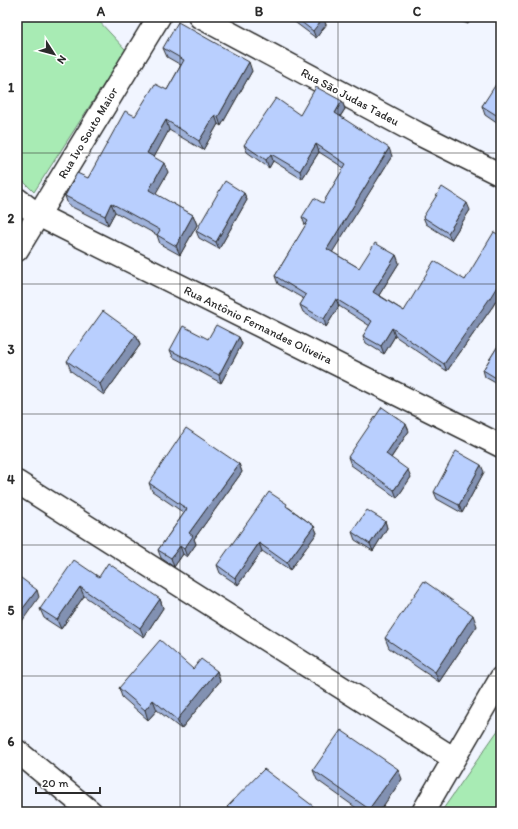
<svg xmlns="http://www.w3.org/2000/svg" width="518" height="829" font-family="Itim,sans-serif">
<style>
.green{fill:#a8ebb4;stroke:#6a8b70}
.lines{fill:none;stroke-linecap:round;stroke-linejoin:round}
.minor-casing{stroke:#2b2b2b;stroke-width:25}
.minor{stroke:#fff;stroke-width:22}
.wall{fill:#9fb2da;stroke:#2b2b2b}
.shaded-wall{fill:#8291b2;stroke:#2b2b2b}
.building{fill:#b9cffe;stroke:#2b2b2b}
.grid{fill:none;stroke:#2b2b2b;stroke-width:1;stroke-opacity:0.55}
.labels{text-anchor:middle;stroke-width:3.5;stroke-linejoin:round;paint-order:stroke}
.street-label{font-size:12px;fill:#2b2b2b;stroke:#fff}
.neatline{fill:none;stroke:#2b2b2b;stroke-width:1.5}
.grid-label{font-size:13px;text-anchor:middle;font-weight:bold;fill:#2b2b2b}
</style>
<rect width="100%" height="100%" fill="#f1f5ff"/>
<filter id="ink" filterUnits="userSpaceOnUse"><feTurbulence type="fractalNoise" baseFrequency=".025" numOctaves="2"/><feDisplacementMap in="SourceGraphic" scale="8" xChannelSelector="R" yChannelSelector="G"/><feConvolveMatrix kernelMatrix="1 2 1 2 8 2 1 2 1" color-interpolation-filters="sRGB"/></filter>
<g filter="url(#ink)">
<path class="green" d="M17 17H95L126 50 34 192 17 175Z
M501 726V812H441Z"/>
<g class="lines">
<g class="minor-casing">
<path id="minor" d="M200 17 417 133 501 175
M17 199 38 215 501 446
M17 250 159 17
M17 482 453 758
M17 751 91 812
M423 812 501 678"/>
</g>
<use href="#minor" class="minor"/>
</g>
<path class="wall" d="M291 17H325L324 18 326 25 316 38 292 20Z
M450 17H472L468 24Z
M163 48 252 71 221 126 218 124 203 150 169 130 154 157 168 172 155 194 193 215 197 225 180 255 160 244 157 235 115 212 108 225 68 205 65 196 88 178 135 116 167 90 181 65 167 57Z
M501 79V126L485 115 482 106Z
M342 101 345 109 340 117 392 156 332 252 359 268 396 255 399 263 379 295 404 311 465 280 501 236V292L493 306 447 371 395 336 384 354 366 343 363 336 370 326 339 306 326 327 303 312 300 305 304 299 278 284 275 276 306 225H305L302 217 323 203 344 168 319 152 302 179 273 161 269 168 247 152 244 145 300 115Z
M244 193 247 200 219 249 199 238 196 231Z
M470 210 451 240 426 224 423 217Z
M136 335 140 345 104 395 71 371 67 361Z
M239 337 242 344 221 383 173 357 170 350 208 339Z
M501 341V386L485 377 483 370Z
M409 431 391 458 411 477 397 498 351 465 348 457Z
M239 464 242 472 194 539 196 544 187 557 183 554 174 567 161 558 158 550 184 513 152 491 149 483Z
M484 472 462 513 437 499 434 492Z
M288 507 314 526 317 533 290 570 262 551 238 585 220 573 217 565Z
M385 521 387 528 373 551 355 540 352 532Z
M99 577 160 599 163 608 144 637 84 596 61 629 44 618 40 609Z
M477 626 439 682 389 648 385 638Z
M193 669 217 671 220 681 181 729 157 710 148 720 122 697 119 688Z
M313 770 402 779 379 812H362L317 780Z
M313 806 315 812H229L227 807Z"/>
<path class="shaded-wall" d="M320 17H325L324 18 326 25 316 38 313 31Z
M465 17H472L468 24Z
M249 62 252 71 221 126 218 117Z
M342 101 345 109 337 121 335 113Z
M215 115 218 124 203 150 199 141Z
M166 120 169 130 151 163 147 153Z
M316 144 319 152 302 179 300 171Z
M389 148 392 156 330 256 327 249Z
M271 154 273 161 269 168 266 160Z
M164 163 168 172 152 200 149 190Z
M244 193 247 200 219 249 216 242Z
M111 203 115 212 108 225 105 216Z
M467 203 470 210 451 240 448 233Z
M193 215 197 225 180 255 176 246Z
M396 255 399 263 376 300 373 292Z
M501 280V292L493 306 447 371 444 364Z
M336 299 339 306 326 327 324 319Z
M392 328 395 336 384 354 381 346Z
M136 335 140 345 104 395 100 384Z
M239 337 242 344 221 383 219 375Z
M406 424 409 431 388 462 386 454Z
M239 464 242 472 194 539 196 544 187 557 184 549 189 533Z
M481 465 484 472 462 513 459 505Z
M408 470 411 477 397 498 394 490Z
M385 521 387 528 373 551 370 544Z
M314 526 317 533 290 570 287 563Z
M259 543 262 551 238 585 235 578Z
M180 546 183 554 174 567 171 558Z
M80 587 84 596 61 629 57 620Z
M37 590 39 597 18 627 17 616Z
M160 599 163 608 144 637 140 628Z
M473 615 477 626 439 682 435 672Z
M217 671 220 681 181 729 177 720Z
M153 700 157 710 148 720 145 710Z
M398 769 402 779 379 812H370L369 809Z"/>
<path class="building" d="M295 17H324L313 31Z
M178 22 249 62 218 117 215 115 199 141 166 120 147 153 164 163 149 190 193 215 176 246 157 235 160 230 111 203 105 216 65 196 77 173 88 178 125 111 135 116 155 84 167 90 184 60 163 48Z
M500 78 501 79V118L482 106Z
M316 87 342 101 335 113 389 148 327 249 359 268 375 243 396 255 373 292 404 311 434 261 465 280 494 232 501 236V280L490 298 444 364 392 328 381 346 363 336 372 321 336 299 324 319 300 305 306 295 275 276 308 221 302 217 314 198 323 203 346 164 316 144 300 171 271 154 266 160 244 145 276 98 300 115Z
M225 181 244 193 216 242 196 231Z
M442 187 467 203 448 233 423 217Z
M103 311 136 335 100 384 67 361Z
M216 325 239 337 219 375 170 350 183 326 208 339Z
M501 341V381L483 370Z
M382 407 406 424 386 454 408 470 394 490 348 457Z
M186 428 239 464 189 533 193 536 184 549 180 546 171 558 158 550 187 509 149 483Z
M456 451 481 465 459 505 434 492Z
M269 492 287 504 286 506 314 526 287 563 259 543 235 578 217 565Z
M367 510 385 521 370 544 352 532Z
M74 560 99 577 108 563 160 599 140 628 80 587 57 620 40 609Z
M17 575 37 590 17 616Z
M424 581 473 615 435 672 385 638Z
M160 640 193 669 201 659 217 671 177 720 153 700 145 710 119 688Z
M341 730 398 769 369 809 313 770Z
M264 769 313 806V812H234L227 807Z"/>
</g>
<path class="grid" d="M180 17V812M338 17V812M17 153H501M17 284H501M17 414H501M17 545H501M17 676H501"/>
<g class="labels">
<g class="street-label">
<text transform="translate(350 97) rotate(28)" y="4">Rua São Judas Tadeu</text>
<text transform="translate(88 133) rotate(-59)" y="4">Rua Ivo Souto Maior</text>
<text transform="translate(258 325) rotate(26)" y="4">Rua Antônio Fernandes Oliveira</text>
</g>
</g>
<rect width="518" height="829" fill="none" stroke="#fff" stroke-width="44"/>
<g transform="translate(54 54) rotate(126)" stroke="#ffffff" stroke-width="3" paint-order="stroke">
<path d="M0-3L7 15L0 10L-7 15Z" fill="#2b2b2b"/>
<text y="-6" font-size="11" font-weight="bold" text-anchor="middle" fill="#2b2b2b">N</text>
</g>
<path d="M36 787v6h64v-6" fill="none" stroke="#2b2b2b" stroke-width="2"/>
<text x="42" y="787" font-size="12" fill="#2b2b2b" stroke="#ffffff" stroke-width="3" paint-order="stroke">20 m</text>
<rect x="22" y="22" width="474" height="785" class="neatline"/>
<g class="grid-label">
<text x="101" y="16">A</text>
<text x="259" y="16">B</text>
<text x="417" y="16">C</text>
<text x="11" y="92">1</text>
<text x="11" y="223">2</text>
<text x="11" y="354">3</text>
<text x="11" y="484">4</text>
<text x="11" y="615">5</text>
<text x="11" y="746">6</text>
</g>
</svg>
